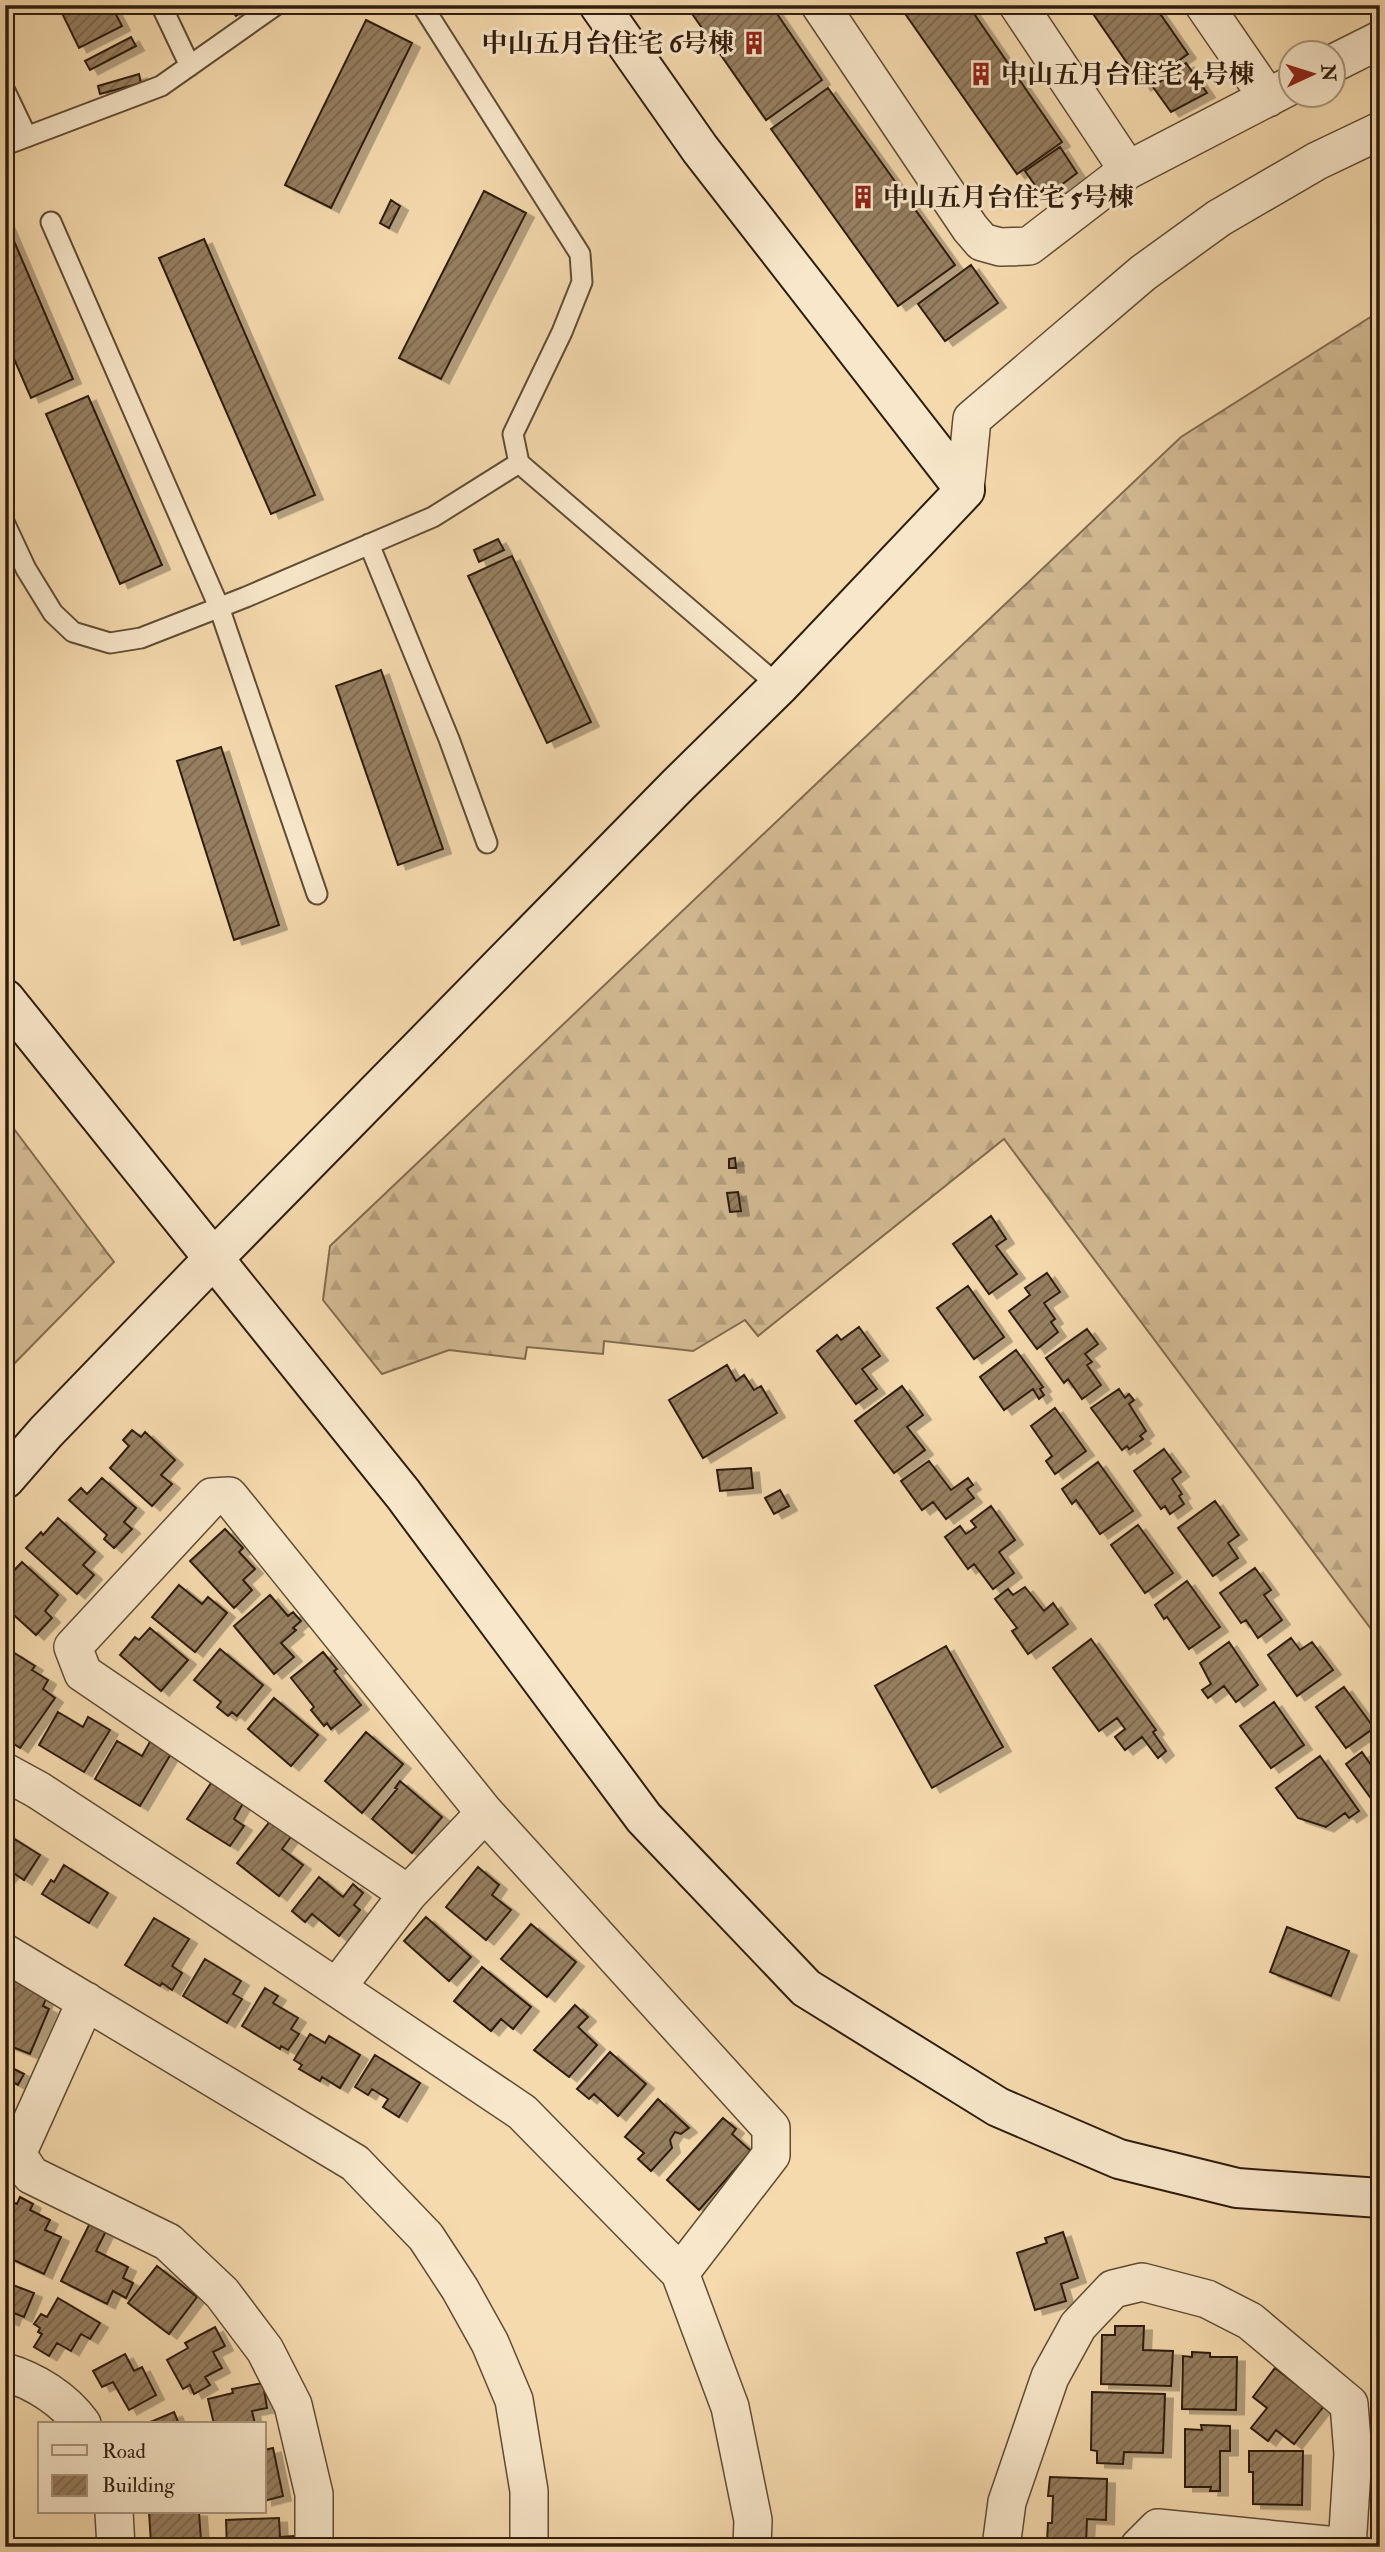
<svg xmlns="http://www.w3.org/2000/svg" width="1385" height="2552" font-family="'IM FELL Double Pica','Noto Serif JP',serif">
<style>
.forest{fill:url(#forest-firs);stroke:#816c50;stroke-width:2}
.building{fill:url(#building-hatch);stroke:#2f1d0d;stroke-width:2;filter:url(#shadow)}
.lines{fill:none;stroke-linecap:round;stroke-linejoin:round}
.lane-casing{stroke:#604c35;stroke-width:23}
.street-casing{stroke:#604c35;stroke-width:40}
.secondary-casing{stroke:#2f1d0d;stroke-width:42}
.lane{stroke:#f8e7ca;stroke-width:19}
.street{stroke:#f8e7ca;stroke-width:37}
.secondary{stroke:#f8e7ca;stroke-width:38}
.labels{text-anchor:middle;stroke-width:6;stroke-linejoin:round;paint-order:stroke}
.poi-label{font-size:26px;font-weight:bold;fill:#2f1d0d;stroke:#f8e7ca;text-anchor:start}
</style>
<defs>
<pattern id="forest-firs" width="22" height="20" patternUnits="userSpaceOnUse" patternTransform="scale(1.75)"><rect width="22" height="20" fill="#d3ba93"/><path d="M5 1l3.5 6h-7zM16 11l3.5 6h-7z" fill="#b59f7e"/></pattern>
<pattern id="building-hatch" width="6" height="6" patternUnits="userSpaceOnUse" patternTransform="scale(1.75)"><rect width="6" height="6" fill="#967f61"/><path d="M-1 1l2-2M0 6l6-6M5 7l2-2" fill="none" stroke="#7b674e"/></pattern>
<filter id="shadow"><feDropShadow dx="8" dy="4.5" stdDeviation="0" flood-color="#0004"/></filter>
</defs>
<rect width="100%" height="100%" fill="#f5daae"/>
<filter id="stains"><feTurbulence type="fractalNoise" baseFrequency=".00286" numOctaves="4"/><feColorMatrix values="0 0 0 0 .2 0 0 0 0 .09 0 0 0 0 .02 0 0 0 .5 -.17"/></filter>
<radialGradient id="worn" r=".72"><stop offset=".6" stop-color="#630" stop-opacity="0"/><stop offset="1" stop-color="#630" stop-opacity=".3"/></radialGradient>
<path class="forest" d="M1380 311V1641L1004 1139 758 1336 745 1320 693 1351 604 1341 603 1354 527 1347 525 1359 449 1350 382 1374 323 1300 330 1246 1181 437Z
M5 1117 114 1262 5 1373Z"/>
<path class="building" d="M58 5H111L122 26 79 48Z
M237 5H251L236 16 231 10Z
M686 5H771L822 80 766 120Z
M899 5H968L1062 142 1017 174Z
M1087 5H1154L1188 54 1143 86Z
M366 20 412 43 331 208 285 185Z
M131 37 136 46 90 70 85 61Z
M1186 63 1207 93 1171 112 1153 87Z
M139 74 141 83 100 94 98 86Z
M828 88 955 265 898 306 771 129Z
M1060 147 1077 173 1044 198 1025 171Z
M484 191 526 213 441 379 399 358Z
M391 200 400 206 389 228 380 223Z
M5 220 73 379 31 398 5 338Z
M204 239 315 495 271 514 159 258Z
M971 265 998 303 945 341 918 304Z
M88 396 162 565 120 584 46 414Z
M498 539 504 550 479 562 474 550Z
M512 556 591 722 547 743 468 576Z
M381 670 443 849 398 865 336 686Z
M221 747 279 925 234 940 177 761Z
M735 1158 736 1168H729V1159Z
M738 1192 741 1211 730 1212 727 1193Z
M991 1216 1006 1239 996 1246 1017 1274 989 1294 953 1244Z
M1047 1273 1060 1292 1044 1303 1055 1319 1051 1322 1058 1332 1037 1349 1009 1311 1030 1295 1025 1288Z
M968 1286 1004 1337 974 1359 937 1308Z
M859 1327 880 1356 862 1369 877 1389 856 1404 817 1351 837 1335 841 1340Z
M1087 1329 1098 1344 1085 1354 1092 1362 1087 1365 1101 1385 1082 1399 1068 1379 1064 1383 1046 1358Z
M1016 1350 1043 1387 1040 1389 1044 1395 1039 1399 1033 1389 1004 1410 980 1377Z
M727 1365 736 1381 744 1375 754 1390 761 1386 777 1413 703 1458 669 1400Z
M902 1386 923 1415 907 1427 925 1450 894 1473 855 1421Z
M1119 1389 1125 1398 1129 1394 1134 1400 1129 1404 1146 1431 1140 1436 1143 1439 1129 1449 1127 1446 1122 1450 1091 1408Z
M1055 1408 1086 1451 1055 1474 1046 1461 1052 1456 1031 1426Z
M132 1430 141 1437 145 1432 175 1460 161 1475 172 1484 152 1506 110 1468 129 1446 123 1440Z
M1164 1449 1181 1472 1172 1479 1182 1494 1179 1496 1184 1504 1170 1514 1165 1506 1161 1509 1134 1471Z
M929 1461 951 1490 968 1478 973 1485 967 1489 974 1498 946 1519 933 1502 922 1510 901 1481Z
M1098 1462 1133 1511 1100 1534 1076 1500 1072 1504 1062 1489Z
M751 1468 753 1488 720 1491 717 1470Z
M102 1478 136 1508 124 1522 132 1529 114 1548 104 1539 107 1535 69 1500 81 1488 87 1494Z
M780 1490 789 1506 774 1514 765 1498Z
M1215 1501 1239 1535 1228 1543 1238 1558 1213 1576 1178 1528Z
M991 1506 1015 1540 999 1552 1014 1573 993 1589 974 1564 968 1569 945 1537 960 1526 966 1534 976 1527 971 1521Z
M58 1518 95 1552 83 1565 94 1575 77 1594 26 1548 41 1532 43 1535Z
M1138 1525 1173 1573 1145 1593 1111 1545Z
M225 1529 243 1548 239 1552 255 1569 243 1580 252 1590 234 1608 190 1561Z
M22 1562 58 1595 45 1611 52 1618 36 1635 5 1607V1580Z
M1255 1568 1271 1590 1264 1595 1282 1620 1258 1638 1246 1620 1241 1623 1220 1593Z
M1187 1581 1220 1627 1189 1649 1167 1617 1164 1619 1155 1605Z
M179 1585 202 1604 208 1597 227 1613 195 1652 152 1617Z
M1025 1587 1044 1611 1053 1603 1068 1624 1028 1654 1012 1631 1017 1628 995 1599 1008 1589 1013 1595Z
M270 1595 288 1616 293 1612 301 1621 293 1628 296 1630 281 1643 294 1657 274 1674 234 1626Z
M150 1628 188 1660 161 1691 120 1655 135 1637 139 1640Z
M1291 1638 1300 1650 1312 1642 1333 1670 1297 1696 1268 1655Z
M1091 1639 1156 1730 1153 1732 1166 1751 1158 1758 1142 1737 1125 1750 1115 1737 1125 1729 1117 1718 1099 1731 1053 1668Z
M1229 1642 1258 1685 1236 1702 1224 1686 1208 1698 1202 1690 1211 1684 1200 1663Z
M946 1646 1003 1747 932 1788 875 1686Z
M220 1649 263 1685 237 1716 232 1712 228 1716 217 1707 221 1702 194 1680Z
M13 1652 35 1666 32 1670 48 1680 43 1689 55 1698 20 1748 5 1738V1663Z
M323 1652 337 1669 334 1671 361 1705 331 1729 327 1723 324 1726 311 1710 314 1707 291 1678Z
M1344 1687 1374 1728 1346 1748 1316 1707Z
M274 1698 318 1735 291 1766 248 1729Z
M1274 1702 1304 1745 1271 1768 1240 1726Z
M58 1712 83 1727 88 1717 110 1730 84 1772 39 1745Z
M366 1732 403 1764 362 1813 325 1781Z
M151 1740 172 1752 140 1806 95 1779 117 1741 142 1756Z
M1362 1752 1371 1765 1378 1760 1380 1763V1811L1346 1764Z
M1320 1756 1359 1811 1349 1818 1345 1813 1326 1827 1298 1818 1276 1788Z
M213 1780 245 1800 234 1819 244 1826 230 1846 187 1819Z
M400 1781 442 1817 412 1853 372 1819 397 1789 395 1788Z
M279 1810 299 1826 282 1849 303 1865 279 1896 237 1863Z
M5 1833 40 1855 24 1880 12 1872 5 1880Z
M64 1865 108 1893 89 1923 42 1894 51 1880 54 1882Z
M478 1867 499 1885 492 1895 511 1910 486 1940 446 1907Z
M319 1877 343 1897 353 1884 363 1893 354 1905 360 1910 339 1936 312 1914 305 1922 292 1911Z
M426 1917 471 1957 449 1981 404 1941Z
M154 1918 189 1939 172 1966 182 1973 172 1990 162 1983 160 1986 125 1965Z
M531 1924 576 1962 547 1997 501 1959Z
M1287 1927 1349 1951 1331 1996 1270 1972Z
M205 1959 241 1981 233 1994 242 1999 227 2023 183 1996Z
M482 1967 531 2007 513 2029 501 2019 491 2031 454 2001Z
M5 1973 49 1991 43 2006 49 2009 30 2054 5 2044Z
M265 1988 278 1996 273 2003 298 2018 291 2029 299 2034 288 2050 281 2046 280 2049 242 2026Z
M575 2005 588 2017 578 2027 597 2045 569 2077 534 2050Z
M310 2034 325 2043 329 2036 360 2055 340 2088 322 2077 320 2081 299 2069 302 2065 294 2060Z
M610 2052 646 2084 618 2116 594 2094 589 2099 577 2089Z
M375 2055 420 2083 399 2117 383 2107 388 2099 372 2089 368 2095 355 2087Z
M8 2066 24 2074 18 2085 5 2078Z
M658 2099 689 2128 681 2134 675 2132 670 2140 672 2148 651 2171 638 2159 644 2153 625 2137Z
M723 2118 736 2129 732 2134 751 2151 699 2210 667 2180Z
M20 2197 33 2204 30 2210 50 2220 45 2230 61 2237 44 2274 5 2256V2217L12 2202 17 2204Z
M91 2221 107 2229 96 2251 128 2267 123 2278 133 2283 126 2298 113 2291 107 2304 61 2281Z
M1063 2232 1078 2278 1061 2284 1066 2301 1035 2310 1017 2253 1047 2243 1045 2238Z
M157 2266 197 2297 169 2334 128 2303Z
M5 2282 34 2293 24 2317 14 2313 11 2321 5 2319Z
M58 2298 100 2323 90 2339 81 2334 71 2351 57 2343 49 2356 34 2347 42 2334 38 2332 40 2328 34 2324 41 2314 47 2317Z
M1115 2326H1144L1143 2350 1173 2351 1171 2386 1101 2384 1102 2335H1115Z
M215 2327 225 2346 213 2352 222 2368 205 2377 210 2385 194 2394 190 2385 183 2389 167 2360 188 2348 185 2343Z
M1192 2352 1210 2353V2357H1237L1236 2410 1182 2409 1183 2356 1192 2357Z
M125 2354 134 2371 142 2367 156 2395 129 2410 113 2382 102 2387 93 2371Z
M1275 2368 1324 2406 1294 2444 1276 2430 1268 2441 1251 2428 1267 2408 1253 2397Z
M263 2383 267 2408 252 2411 255 2424H214L208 2399 233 2393 232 2389Z
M1092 2392 1165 2394 1163 2453 1124 2452 1123 2464 1097 2463V2451L1091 2450Z
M174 2412 179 2424H144L153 2421Z
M1201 2425 1230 2426V2451H1220V2491H1210L1211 2487H1185V2429L1202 2430Z
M273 2448 283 2496 264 2501V2450Z
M1249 2451H1303L1302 2505 1253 2504V2472H1249Z
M1050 2477 1107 2479 1106 2520 1087 2519 1086 2544 1047 2542 1048 2523H1052L1053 2496H1048Z
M149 2512H199L201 2540 151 2543Z
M279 2518 280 2537 293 2536V2547H227L226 2520Z"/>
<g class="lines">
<g class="lane-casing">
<path id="lane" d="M161 5 190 66
M422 5 580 254 582 282 562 332 513 434 519 463 779 686
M5 91 27 137
M5 145 161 86 276 5
M51 222 219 607 317 894
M5 524 26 569 53 613 73 632 110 643 141 638 246 597 433 517 519 463
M369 544 449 739 487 843"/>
</g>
<g class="street-casing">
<path id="street" d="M820 5 970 228 982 242 1000 247 1029 246 1128 170 1290 86
M1018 5 1128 170
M1204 5 1268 98
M1332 64 1380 40
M965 490 972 419 1143 273 1219 218 1317 161 1380 131
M5 1772 38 1790 191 1890 522 2112 680 2273 730 2407 753 2520 752 2547
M485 1813 408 1894 83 1673 73 1647 212 1497 229 1496 485 1813 771 2128V2155L680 2273
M5 1953 355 2163 426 2237 460 2289 490 2343 514 2400 529 2491V2547
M337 1987 408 1894
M86 2001 17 2154 31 2175 168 2242 222 2293 265 2350 293 2405 314 2494V2547
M5 2372C35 2381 64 2399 82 2424
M114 2512 116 2547
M1001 2547 1007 2502 1050 2377 1078 2326 1113 2289 1142 2282 1207 2299 1250 2321 1349 2404 1353 2454 1347 2547
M1139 2547 1158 2528 1347 2547"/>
</g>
<g class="secondary-casing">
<path id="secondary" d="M5 999 403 1494 644 1818 806 1988 998 2107 1119 2159 1237 2188 1380 2198
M5 1479 46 1432 213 1259 678 785 779 686 965 490 700 149 599 5"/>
</g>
<use href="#lane" class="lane"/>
<use href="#street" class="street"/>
<use href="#secondary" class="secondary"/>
</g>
<defs>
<g id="building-bare" transform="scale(1.89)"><path d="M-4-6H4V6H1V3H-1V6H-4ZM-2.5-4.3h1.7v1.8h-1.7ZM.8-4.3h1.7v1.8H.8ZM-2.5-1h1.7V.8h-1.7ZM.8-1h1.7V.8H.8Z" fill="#8f2418" stroke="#f8e7ca" stroke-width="2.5" paint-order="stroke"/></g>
</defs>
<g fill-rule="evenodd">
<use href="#building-bare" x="754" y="43"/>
<use href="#building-bare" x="981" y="74"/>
<use href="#building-bare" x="863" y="197"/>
</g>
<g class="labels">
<g class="poi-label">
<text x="734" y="52" text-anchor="end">中山五月台住宅 6号棟</text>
<text x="1001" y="83">中山五月台住宅 4号棟</text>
<text x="883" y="206">中山五月台住宅 5号棟</text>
</g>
</g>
<rect width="1385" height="2552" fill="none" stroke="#f5daae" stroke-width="28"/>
<rect x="7" y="7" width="1371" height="2538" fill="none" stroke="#2f1d0d" stroke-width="3.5"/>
<rect x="14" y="14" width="1357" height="2524" fill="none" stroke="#2f1d0d" stroke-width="2"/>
<rect x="38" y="2422" width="228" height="91" fill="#f8e7ca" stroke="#a8967e" stroke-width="2"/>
<rect x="52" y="2445" width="35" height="10" fill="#f8e7ca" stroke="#a8967e" stroke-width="2"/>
<text x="102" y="2458" font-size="21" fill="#2f1d0d">Road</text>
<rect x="52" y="2475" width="35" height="21" fill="url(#building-hatch)" stroke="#a8967e" stroke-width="2"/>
<text x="102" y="2492" font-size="21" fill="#2f1d0d">Building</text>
<g transform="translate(1312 74) rotate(86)"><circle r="33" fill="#f8e7ca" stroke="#a8967e" stroke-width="2"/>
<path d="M0-5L12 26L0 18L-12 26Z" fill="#8f2418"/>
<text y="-10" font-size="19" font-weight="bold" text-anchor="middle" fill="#2f1d0d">N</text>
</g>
<rect width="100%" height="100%" filter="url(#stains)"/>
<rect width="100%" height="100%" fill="url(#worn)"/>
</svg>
